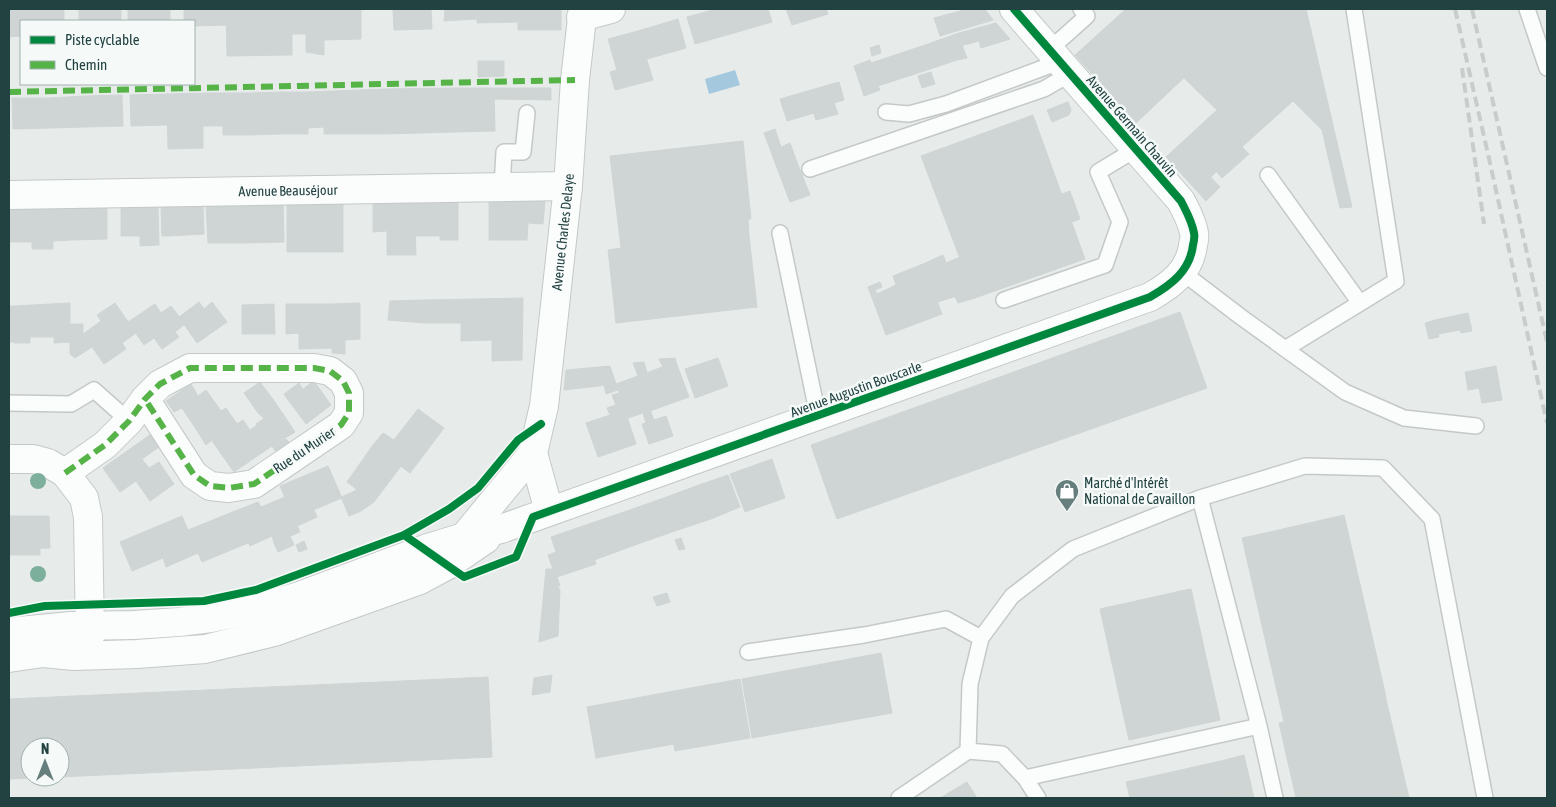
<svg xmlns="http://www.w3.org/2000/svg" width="1556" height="807" font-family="'Asap Condensed',sans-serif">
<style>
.water{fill:#a4c8de}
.building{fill:#cfd5d4;stroke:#cfd5d4}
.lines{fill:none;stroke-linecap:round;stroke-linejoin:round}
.service-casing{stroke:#c4c9c8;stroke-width:18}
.minor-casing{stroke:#c4c9c8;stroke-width:30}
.tertiary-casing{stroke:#c4c9c8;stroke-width:30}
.service{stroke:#fbfcfc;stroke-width:15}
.minor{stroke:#fbfcfc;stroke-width:28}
.tertiary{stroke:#fbfcfc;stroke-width:28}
.rail{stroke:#c8cdcc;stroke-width:4;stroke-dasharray:10 5;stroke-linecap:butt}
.quiet{stroke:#55b347;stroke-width:6;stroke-dasharray:12 6;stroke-linecap:butt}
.cycleway-casing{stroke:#f5faf9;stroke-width:11}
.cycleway{stroke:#00873e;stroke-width:8}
.tree{fill:#7daf9d}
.labels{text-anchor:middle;stroke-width:5;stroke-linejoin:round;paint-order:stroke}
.street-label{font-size:14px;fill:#214241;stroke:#f5faf9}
.poi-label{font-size:14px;fill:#214241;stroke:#f5faf9;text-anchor:start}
</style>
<rect width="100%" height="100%" fill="#e7eceb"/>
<path class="water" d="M735 70 740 85 709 94 705 79Z"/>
<path class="building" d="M9 9H64V21H21V36L9 37Z
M79 9H121V21H79Z
M128 9H170V21H128Z
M184 9H226L227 25 194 26V21H184Z
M226 9H306V34H292V55L227 56Z
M306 9H361V39L324 40V55L306 52Z
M393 9H431L432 29 394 30Z
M445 9H477V19L444 21Z
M477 9H518V22L477 23Z
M518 9H561V22H518Z
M716 9H726L734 33 695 44 687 17Z
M726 9H768L772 22 734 33Z
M786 9H826L828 14 792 25Z
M968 9H985L993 20 940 36 934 18Z
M1126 9H1257L1136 123 1075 55Z
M1257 9H1306L1352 207 1340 208 1322 130 1293 101 1242 147 1249 154 1222 178 1207 161 1201 167 1220 187 1206 201 1166 157 1217 110 1184 78Z
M678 19 686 48 647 59 638 31Z
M518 22H561V30H518Z
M996 23 1010 39 981 48 979 41 953 48 957 60 936 67 928 44 959 33Z
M638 31 653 80 615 90 610 72 617 70 608 39Z
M928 44 936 67 878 86 880 90 864 96 854 66 870 60 871 63Z
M879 45 881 53 872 56 870 48Z
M962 45 967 58 957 60 953 48Z
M478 61H504V76L478 77Z
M931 72 935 84 922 88 918 76Z
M839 82 844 100 834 103 838 114 816 120 814 113 787 121 780 99Z
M454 88V132L385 134V89Z
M454 88H494L495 131 454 132Z
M494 88H551V100L494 99Z
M385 89V134H324V127L308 128 307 92Z
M282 92V134L249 135V93Z
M282 92H307L308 134H282Z
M208 93H249V135H223V126H209Z
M208 93 209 126H203V148L168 149 167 94Z
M167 94V125L131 126 130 95Z
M122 95 123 126 86 127 85 96Z
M85 96 86 127 50 128V98Z
M12 98H50V128L13 129Z
M1068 102 1071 110 1069 115 1052 122 1047 110Z
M1033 115 1085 259 975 298 921 156Z
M775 129 781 147 790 143 798 165 779 173 764 133Z
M743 141 751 219 679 227 680 242 749 235 757 307 616 323 608 250 621 248 610 156Z
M1207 161 1217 171 1211 177 1201 167Z
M798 165 810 195 790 202 779 173Z
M1070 191 1080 219 1072 222 1062 194Z
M489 200H545L543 224 528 223 527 240H489Z
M287 201H343V252H287Z
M373 201H414L416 255H387V231L373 232Z
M414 201H458V240H440V236H415Z
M283 202 284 242 247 243 245 203Z
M245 203 247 243H208L206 204Z
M158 204 159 245 140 246V236H121V205Z
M161 204H168V236H162Z
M168 204H203L204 234 168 236Z
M9 205H53V249H32V242H9Z
M53 205H107V239L70 240V231H53Z
M748 219 749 235 680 242 679 227Z
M53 231H70V240L53 241Z
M943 255 946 263 960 257 972 291 938 302 923 264Z
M923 264 942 314 886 335 868 287 880 282 882 287 875 290 877 294 896 285 893 276Z
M972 291 975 298 958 303 955 297Z
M523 298 522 360 492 361V340L461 341V323H424L425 300Z
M425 300 424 323 388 320 390 301Z
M199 302 204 309 212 302 227 322 197 343 179 317Z
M70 303V337H30V343H14V306Z
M115 303 136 333 122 343 126 349 104 364 92 347H70V324H83V334L101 321 97 315Z
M360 303V339L345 340V354L332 353V304Z
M155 304 161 313 171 306 185 324 175 332 179 337 162 349 154 338 144 345 128 322Z
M274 304 275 334H242V305Z
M286 304H332V348L299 349V333L286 334Z
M9 306H14V342H9Z
M1180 312 1200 369 830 500 811 445Z
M1468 313 1472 331 1461 333 1460 330 1438 334 1435 320Z
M1435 320 1439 337 1429 339 1425 323Z
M54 337H70L71 342 54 343Z
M70 347H92L75 358 70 354Z
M675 358 676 362 663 367 659 359Z
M718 358 728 386 695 398 685 369Z
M644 362 647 373 638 376 633 363Z
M676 362 689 397 650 411 638 376Z
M610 366 616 384 564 390 566 370Z
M1496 366 1502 400 1482 403 1479 388 1468 390 1465 372Z
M1200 369 1207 388 837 519 830 500Z
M638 376 661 440 649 444 642 424 646 423 643 413 628 418 616 384Z
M314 381 331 405 306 424 288 400Z
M260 382 275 402 258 413 244 393Z
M299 383 303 390 288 400 284 394Z
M191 384 198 396 206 390 221 411 226 408 237 424 212 440 202 425 196 429 182 408 174 412 166 401Z
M616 384 618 390 606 394 604 385Z
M619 393 622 403 616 405 612 395Z
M275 402 279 408 264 418 258 413Z
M622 403 625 410 610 415 607 408Z
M279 408 295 432 272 446 256 424Z
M418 409 444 428 410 473 373 445 383 433 394 440Z
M625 410 636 444 598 457 586 423Z
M666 416 673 436 661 440 654 420Z
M243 420 250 430 257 425 272 446 234 472 212 441Z
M202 425 212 440 206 445 196 429Z
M154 432 163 444 142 459 149 468 159 462 174 484 150 501 136 481 120 492 103 468Z
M286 439 290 443 277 453 272 446Z
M373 445 401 466 374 502 347 482Z
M772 459 785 498 745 512 730 474Z
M328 466 342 498 294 518 280 486Z
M728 475 740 507 711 519 699 485Z
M699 485 711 519 672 532 661 499Z
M357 489 374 502 361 511 353 492Z
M353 492 361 511 349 516 341 497Z
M285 497 300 532 274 543 272 536 250 546 235 511 258 502 261 507Z
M661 499 672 532 635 545 624 512Z
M314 510 317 517 297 526 294 518Z
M235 511 248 543 202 562 188 530Z
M624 512 635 545 594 560 583 526Z
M1344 515 1384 688 1292 709 1252 536Z
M9 516H49L50 548 9 549Z
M182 516 194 545 132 571 120 542Z
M583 526 596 564 557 577 560 586H557L560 590 558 636 539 642 546 569H553L548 555 556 552 551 537Z
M290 536 294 545 278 552 274 543Z
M1252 536 1292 709 1384 688 1386 699 1284 722 1242 538Z
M681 538 685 549 679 550 675 540Z
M304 541 307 549 299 552 296 545Z
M194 545 198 553 166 567 163 558Z
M10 549H40V555H10Z
M1191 589 1220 720 1211 722 1181 591Z
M1181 591 1211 722 1129 740 1100 609Z
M667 593 670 602 657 606 653 597Z
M881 653 892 713 752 738 742 679Z
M552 675 550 692 532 695 534 678Z
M488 677 492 757 60 777V747H30V777H52L9 779V699Z
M740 679 750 738 675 751 666 703 589 718 587 707Z
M1386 699 1409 798H1396L1375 702Z
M1375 702 1396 798H1312L1295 720Z
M666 703 674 744 596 758 589 718Z
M1295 720 1312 798H1296L1279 723Z
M1244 755 1254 798H1233L1225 760Z
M1225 760 1233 798H1150L1145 778Z
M1145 778 1150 798H1130L1126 782Z
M967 782 977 798H940Z"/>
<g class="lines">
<g class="service-casing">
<path id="service" d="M1527 9 1547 68
M1049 50 1087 16 1081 9
M886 112 909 114 946 104 1059 62
M810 169 1044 89 1070 74
M1268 175 1360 303
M502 187 504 152H523L527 113
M780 233 818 416
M1182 272 1241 317 1345 392 1404 418 1476 426
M1004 300 1105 265 1120 222 1098 172 1136 149
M1285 349 1396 281 1354 9
M9 403 71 404 94 390 129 421
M1200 498 1259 726
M748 652 864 635 946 619 981 638
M968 751 970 684 981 638 1012 596 1073 549 1200 498 1305 466 1383 468 1432 519 1485 798
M1025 778 1259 726 1275 798
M899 798 968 751 1002 754 1025 778 1038 798"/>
</g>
<g class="minor-casing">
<g id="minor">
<path d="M581 17 611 9"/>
<path id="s1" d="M9 195 568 186"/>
<path d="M9 459H33L48 463 65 473 84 498 88 517 90 636C74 645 46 641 27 644"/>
<path d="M65 473 105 445 129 421 145 399 160 384 190 368H314L330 371 343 381 349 393V413L341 425 254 484 229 488 210 486 194 475 145 399"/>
</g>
</g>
<g class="tertiary-casing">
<g id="tertiary">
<path d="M533 453 549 511"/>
<path id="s2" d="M464 537 533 453 544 406 568 186 575 80 583 9"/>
<path d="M9 632 71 626 134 625 179 622 211 618 251 610 296 597 425 549 464 537 501 529 1150 297C1171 285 1190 271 1193 245 1194 241 1195 237 1194 233 1192 221 1186 211 1181 201L1014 9"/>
<path d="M9 658 43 653 74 656 137 654 205 649 274 632 420 580 448 565 486 539"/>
</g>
</g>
<use href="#service" class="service"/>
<use href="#minor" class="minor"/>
<use href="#tertiary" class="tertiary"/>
<path class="rail" d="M1455 9 1488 154 1547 423
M1472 9 1547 342
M1462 68 1484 224"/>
<path class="quiet" d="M9 92 575 80
M65 473 105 445 129 421 145 399 160 384 190 368H314L330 371 343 381 349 393V413L341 425 254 484 229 488 210 486 194 475 145 399"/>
<g class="cycleway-casing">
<path id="cycleway" d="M404 535 464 577 516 557 533 517 1150 297C1171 285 1190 271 1193 245 1194 241 1195 237 1194 233 1192 221 1186 211 1181 201L1014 9
M9 613 45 606 204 601 256 590 404 535 449 509 478 488 518 440 541 424"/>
</g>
<use href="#cycleway" class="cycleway"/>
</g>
<g class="tree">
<circle cx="38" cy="481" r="8"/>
<circle cx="38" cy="574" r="8"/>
</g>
<defs>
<g id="shop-pin" transform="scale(1.25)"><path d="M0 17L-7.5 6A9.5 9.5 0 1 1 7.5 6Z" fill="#667e7c" stroke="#f5faf9"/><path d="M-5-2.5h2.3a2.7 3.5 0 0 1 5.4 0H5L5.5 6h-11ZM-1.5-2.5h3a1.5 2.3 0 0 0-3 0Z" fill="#fff"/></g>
</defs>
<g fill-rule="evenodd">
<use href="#shop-pin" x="1067" y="491"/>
</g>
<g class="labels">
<g class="street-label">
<text transform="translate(1132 126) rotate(49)" y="5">Avenue Germain Chauvin</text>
<text dy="5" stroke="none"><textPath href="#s1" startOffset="279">Avenue Beauséjour</textPath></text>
<text dy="5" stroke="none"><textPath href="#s2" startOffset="332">Avenue Charles Delaye</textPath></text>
<text transform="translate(856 389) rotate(-20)" y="5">Avenue Augustin Bouscarle</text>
<text transform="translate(304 450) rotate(-34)" y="5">Rue du Murier</text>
</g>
<g class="poi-label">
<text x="1084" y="488">Marché d'Intérêt<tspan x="1084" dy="16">National de Cavaillon</tspan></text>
</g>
</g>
<rect width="1556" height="807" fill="none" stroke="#214241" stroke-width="20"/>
<rect x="20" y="20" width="175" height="65" fill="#f5faf9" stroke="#a0b0af"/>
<rect x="30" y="36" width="25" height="8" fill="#00873e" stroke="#a0b0af"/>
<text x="65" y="45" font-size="15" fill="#214241">Piste cyclable</text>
<rect x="30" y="61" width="25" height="8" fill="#55b347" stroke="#a0b0af"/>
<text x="65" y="70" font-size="15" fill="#214241">Chemin</text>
<g transform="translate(45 762)"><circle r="24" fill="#f5faf9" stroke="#a0b0af"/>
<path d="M0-4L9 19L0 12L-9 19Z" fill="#667e7c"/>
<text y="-8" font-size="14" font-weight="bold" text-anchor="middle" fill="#214241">N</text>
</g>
</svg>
